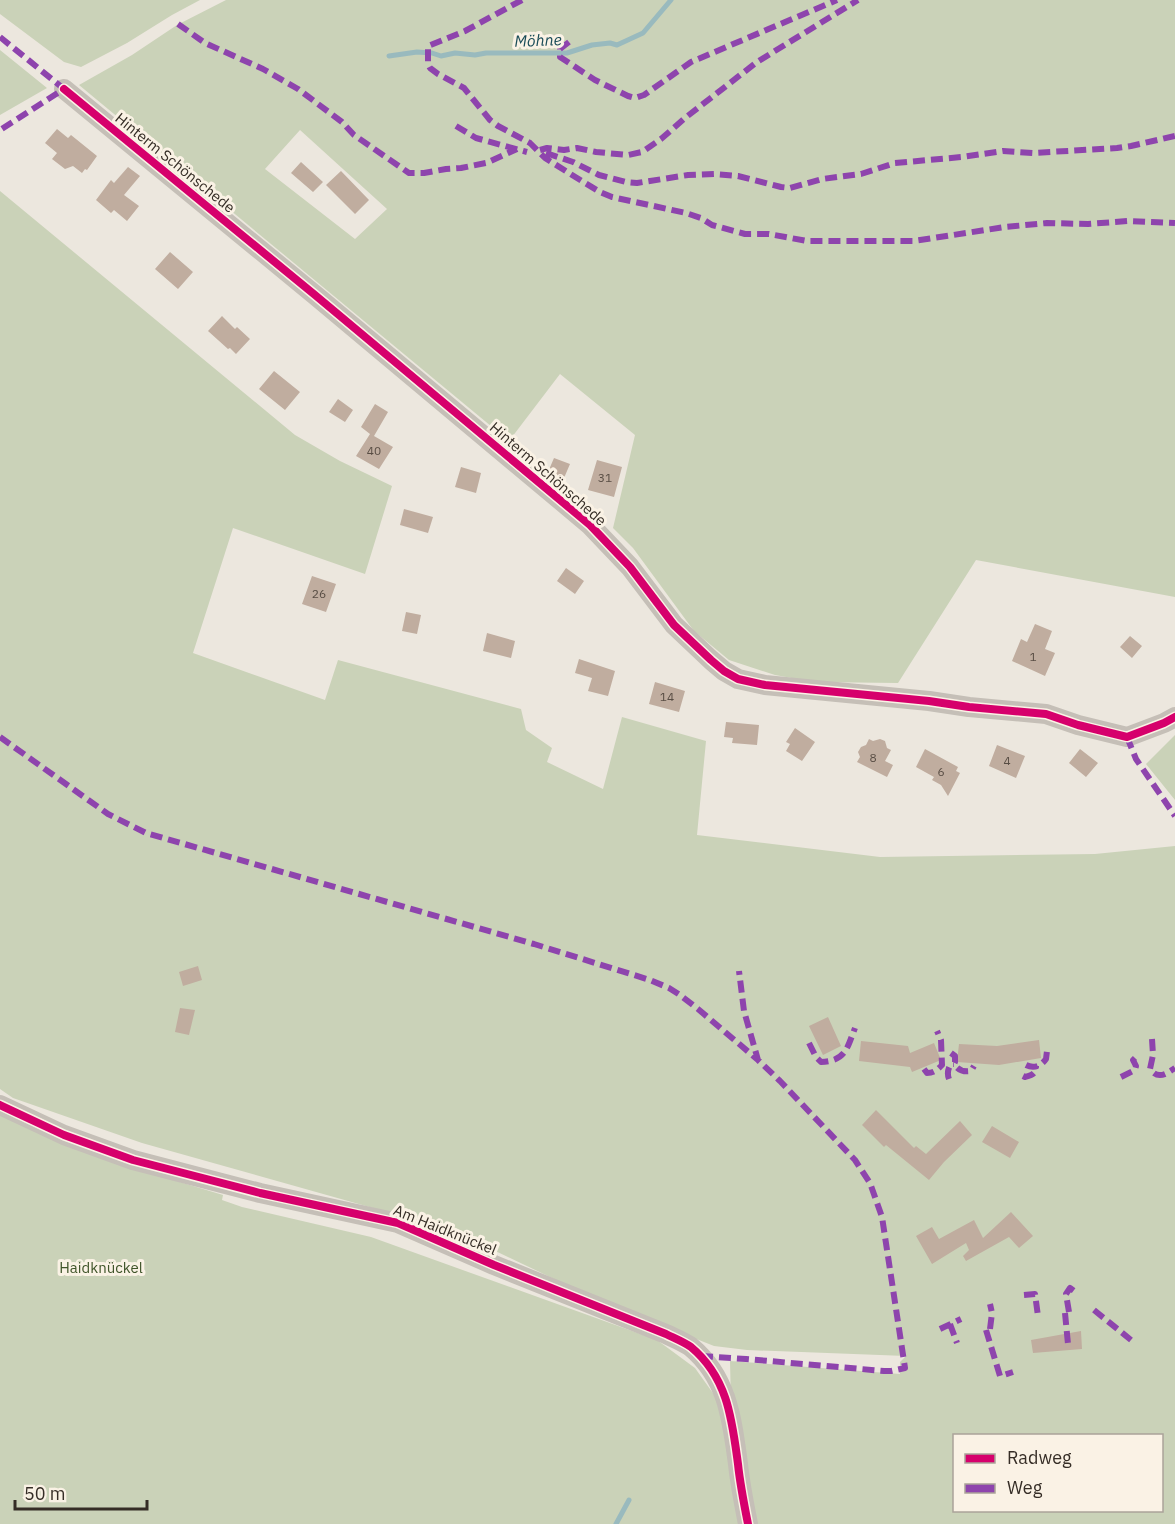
<svg xmlns="http://www.w3.org/2000/svg" width="1175" height="1524" font-family="'IBM Plex Sans',sans-serif">
  <style>
    .green { fill: #cad2b8; fill-rule: evenodd }
    .lines { fill: none; stroke-linecap: round; stroke-linejoin: round }
    .stream { stroke: #99babe; stroke-width: 5 }
    .building { fill: #c0ad9f }
    .street { stroke: #c5bfb7; stroke-width: 20 }
    .quiet { stroke: #8e44ad; stroke-width: 6; stroke-dasharray: 12 6; stroke-linecap: butt }
    .cycleway-casing { stroke: #faf2e5; stroke-width: 11 }
    .cycleway { stroke: #d6006c; stroke-width: 8 }
    .labels { text-anchor: middle; stroke-width: 6; stroke-linejoin: round; paint-order: stroke }
    .number-label { font-size: 12px; fill: #584d44 }
    .street-label { font-size: 15px; fill: #352d26; stroke: #faf2e5 }
    .park-label { font-size: 15px; fill: #3f5429; stroke: #faf2e5 }
    .water-label { font-size: 16px; font-style: italic; fill: #1a4c58; stroke: #faf2e5 }
  </style>
  <rect width="100%" height="100%" fill="#ece7de"/>
  <path class="green" d="M0 0H200L172 15 127 43 81 67 64 62 0 14Z
    M226 0H1175V597L976 560 898 683 814 682 775 675 729 660 694 631 633 548 613 528 635 435 560 374 509 441 79 85 132 55 177 25ZM300 130 387 209 355 239 265 169Z
    M0 50 47 88 0 115Z
    M0 191 295 435 340 461 392 486 365 574 233 528 193 653 325 700 338 660 521 709 526 730 552 748 547 762 603 789 622 717 706 741 697 835 880 857 1095 854 1175 846V1524H755L731 1404 730 1361 900 1374V1362L906 1356 747 1350 714 1346 596 1299 462 1235 412 1219 142 1143 13 1098 0 1089ZM954 1436H1162V1510H954Z
    M1175 735V800L1146 764Z
    M0 1111 160 1176 223 1195 222 1200 242 1207 371 1237 657 1340 695 1368 715 1396 726 1432 739 1524H0Z"/>
  <g class="lines">
    <path class="stream" d="M389 56 417 52 432 53 441 56 455 53 475 55 486 53H567L592 45 610 43 617 45 643 33 671 0
      M616 1524 629 1500"/>
  </g>
  <path class="building" d="M57 129 68 138 71 135 97 156 87 170 85 169 82 173 73 166 65 169 52 159 57 153 45 143Z
    M301 162 323 182 313 192 291 173Z
    M128 167 140 176 124 195 139 206 127 221 114 210 111 213 96 200 111 180 114 183Z
    M341 171 369 200 355 214 326 185Z
    M170 252 193 272 178 289 155 269Z
    M222 316 235 329 237 327 250 339 236 354 230 348 228 349 208 331Z
    M274 371 300 392 285 410 259 389Z
    M338 399 353 410 345 422 329 412Z
    M375 404 388 412 374 436 393 447 379 469 356 456 370 434 361 427Z
    M554 458 570 464 564 478 548 472Z
    M597 460 622 467 614 497 588 490Z
    M461 467 481 473 476 493 455 487Z
    M404 509 433 517 428 533 400 525Z
    M566 568 584 581 575 594 557 581Z
    M312 576 336 584 326 612 302 604Z
    M406 612 421 615 417 634 402 631Z
    M1035 624 1052 631 1045 649 1055 653 1045 676 1012 661 1021 639 1027 642Z
    M487 633 515 641 511 658 483 651Z
    M1130 636 1142 646 1132 658 1120 647Z
    M579 659 615 671 608 696 588 691 592 678 575 673Z
    M655 682 685 691 679 712 649 704Z
    M726 722 759 725 757 745 732 743 733 738 724 737Z
    M795 728 815 742 802 761 786 751 790 744 786 742Z
    M869 739 873 741 880 739 885 741 887 748 891 750 885 761 893 765 887 777 857 762 860 757 858 752 861 747 866 745Z
    M997 745 1025 756 1016 778 989 766Z
    M925 749 958 767 956 771 960 773 948 796 941 785 932 780 934 777 916 767Z
    M1080 749 1098 763 1086 777 1069 763Z
    M198 966 202 980 183 986 179 972Z
    M180 1008 195 1010 189 1035 175 1032Z
    M828 1017 841 1046 823 1055 809 1026Z
    M1039 1040 1041 1058 999 1065 957 1062 959 1044 997 1046Z
    M861 1041 908 1046 910 1053 934 1043 941 1060 912 1072 910 1067 859 1061Z
    M876 1110 914 1148 916 1146 926 1154 960 1121 972 1135 944 1162 929 1180 886 1145 884 1147 862 1125Z
    M992 1126 1019 1142 1010 1158 982 1142Z
    M1011 1212 1033 1236 1019 1248 1009 1237 966 1261 963 1256 969 1250 966 1243 932 1264 916 1236 932 1227 939 1239 974 1220 983 1238Z
    M1081 1331 1082 1349 1033 1353 1031 1340Z"/>
  <g class="lines">
    <path class="street" d="M64 89 315 295 590 525 630 567 674 625 711 660 724 671 738 679 765 685 929 701 969 707 1046 714 1078 725 1127 737 1164 723 1175 717
      M0 1105 64 1135 133 1160 260 1193 398 1223 494 1265 666 1334C674 1338 684 1342 691 1347 728 1378 732 1420 738 1464 740 1484 744 1504 748 1524"/>
    <path class="quiet" d="M522 0 465 31 428 46V64L430 68 438 74 464 88 490 120 498 126 530 143 545 158 585 183 600 192 612 197 686 213 701 218 712 225 745 234H769L807 241H914L1005 227 1047 223 1088 224 1128 221 1175 223
      M178 24 205 43 263 69 298 89 342 122 354 135 409 173H424L446 169 461 168 486 163 517 149
      M0 37 64 89 0 130
      M569 42 560 49V57L595 80 628 96 635 98 644 95 691 62 837 0
      M456 126 476 138 527 152
      M540 150 547 148 564 150 577 148 596 152 628 155 642 152 661 139 685 118 757 62 858 0
      M546 153 573 162 599 175 626 182 637 183 688 175 714 174 738 176 781 187 790 188 822 179 861 174 895 163 962 157 1003 151 1033 153 1117 148 1131 146 1175 136
      M0 737 108 814 146 833 534 944 650 980 669 988 680 995 698 1009 758 1060
      M1127 737 1136 759 1175 816
      M1152 1039 1153 1055 1150 1069C1158 1080 1166 1074 1175 1068
      M809 1043 816 1057 821 1062C846 1061 847 1048 855 1028
      M951 1053 955 1056V1062L954 1064C959 1071 964 1072 971 1071L974 1066
      M1026 1065C1034 1069 1041 1066 1046 1059L1047 1051
      M924 1069 927 1073C934 1073 937 1070 942 1065L941 1040 937 1031
      M1023 1076 1025 1077C1032 1075 1036 1074 1036 1066
      M1121 1077 1135 1070 1136 1066 1133 1060 1135 1058
      M949 1079C947 1074 948 1068 951 1064H954
      M1024 1295 1035 1294 1038 1316
      M1094 1310 1131 1340
      M1069 1312 1066 1294 1070 1288 1078 1294
      M1065 1313 1068 1344
      M950 1324 957 1343
      M940 1329 961 1319
      M990 1329 992 1313 990 1304
      M986 1330 1000 1376 1013 1372
      M701 1356 746 1359 884 1371H891L905 1368 882 1217 870 1183 855 1160 780 1081 758 1060 744 1011 739 971"/>
    <g class="cycleway-casing">
      <path id="cycleway" d="M64 89 315 295 590 525 630 567 674 625 711 660 724 671 738 679 765 685 929 701 969 707 1046 714 1078 725 1127 737 1164 723 1175 717
        M0 1105 64 1135 133 1160 260 1193 398 1223 494 1265 666 1334C674 1338 684 1342 691 1347 728 1378 732 1420 738 1464 740 1484 744 1504 748 1524"/>
    </g>
    <use href="#cycleway" class="cycleway"/>
  </g>
  <g class="labels">
    <g class="number-label">
      <text x="374" y="455">40</text>
      <text x="605" y="482">31</text>
      <text x="319" y="598">26</text>
      <text x="1033" y="661">1</text>
      <text x="667" y="701">14</text>
      <text x="873" y="762">8</text>
      <text x="1007" y="765">4</text>
      <text x="941" y="776">6</text>
    </g>
    <g class="street-label">
      <text transform="translate(175 163) rotate(39)" y="5">Hinterm Schönschede</text>
      <text transform="translate(548 474) rotate(41)" y="5">Hinterm Schönschede</text>
      <text transform="translate(445 1230) rotate(22)" y="5">Am Haidknückel</text>
    </g>
    <g class="park-label">
      <text x="101" y="1273">Haidknückel</text>
    </g>
    <g class="water-label">
      <text transform="translate(538 40) rotate(-2)" y="6">Möhne</text>
    </g>
  </g>
  <rect x="953" y="1434" width="210" height="78" fill="#faf2e5" stroke="#aba399" stroke-width="1.5"/>
  <rect x="965" y="1454" width="30" height="9" fill="#d6006c" stroke="#aba399" stroke-width="1.5"/>
  <text x="1007" y="1464" font-size="18" fill="#352d26">Radweg</text>
  <rect x="965" y="1484" width="30" height="9" fill="#8e44ad" stroke="#aba399" stroke-width="1.5"/>
  <text x="1007" y="1494" font-size="18" fill="#352d26">Weg</text>
  <path d="M15 1500v9h132v-9" fill="none" stroke="#352d26" stroke-width="3"/>
  <text x="24" y="1500" font-size="18" fill="#352d26" stroke="#faf2e5" stroke-width="4.5" paint-order="stroke">50 m</text>
</svg>
